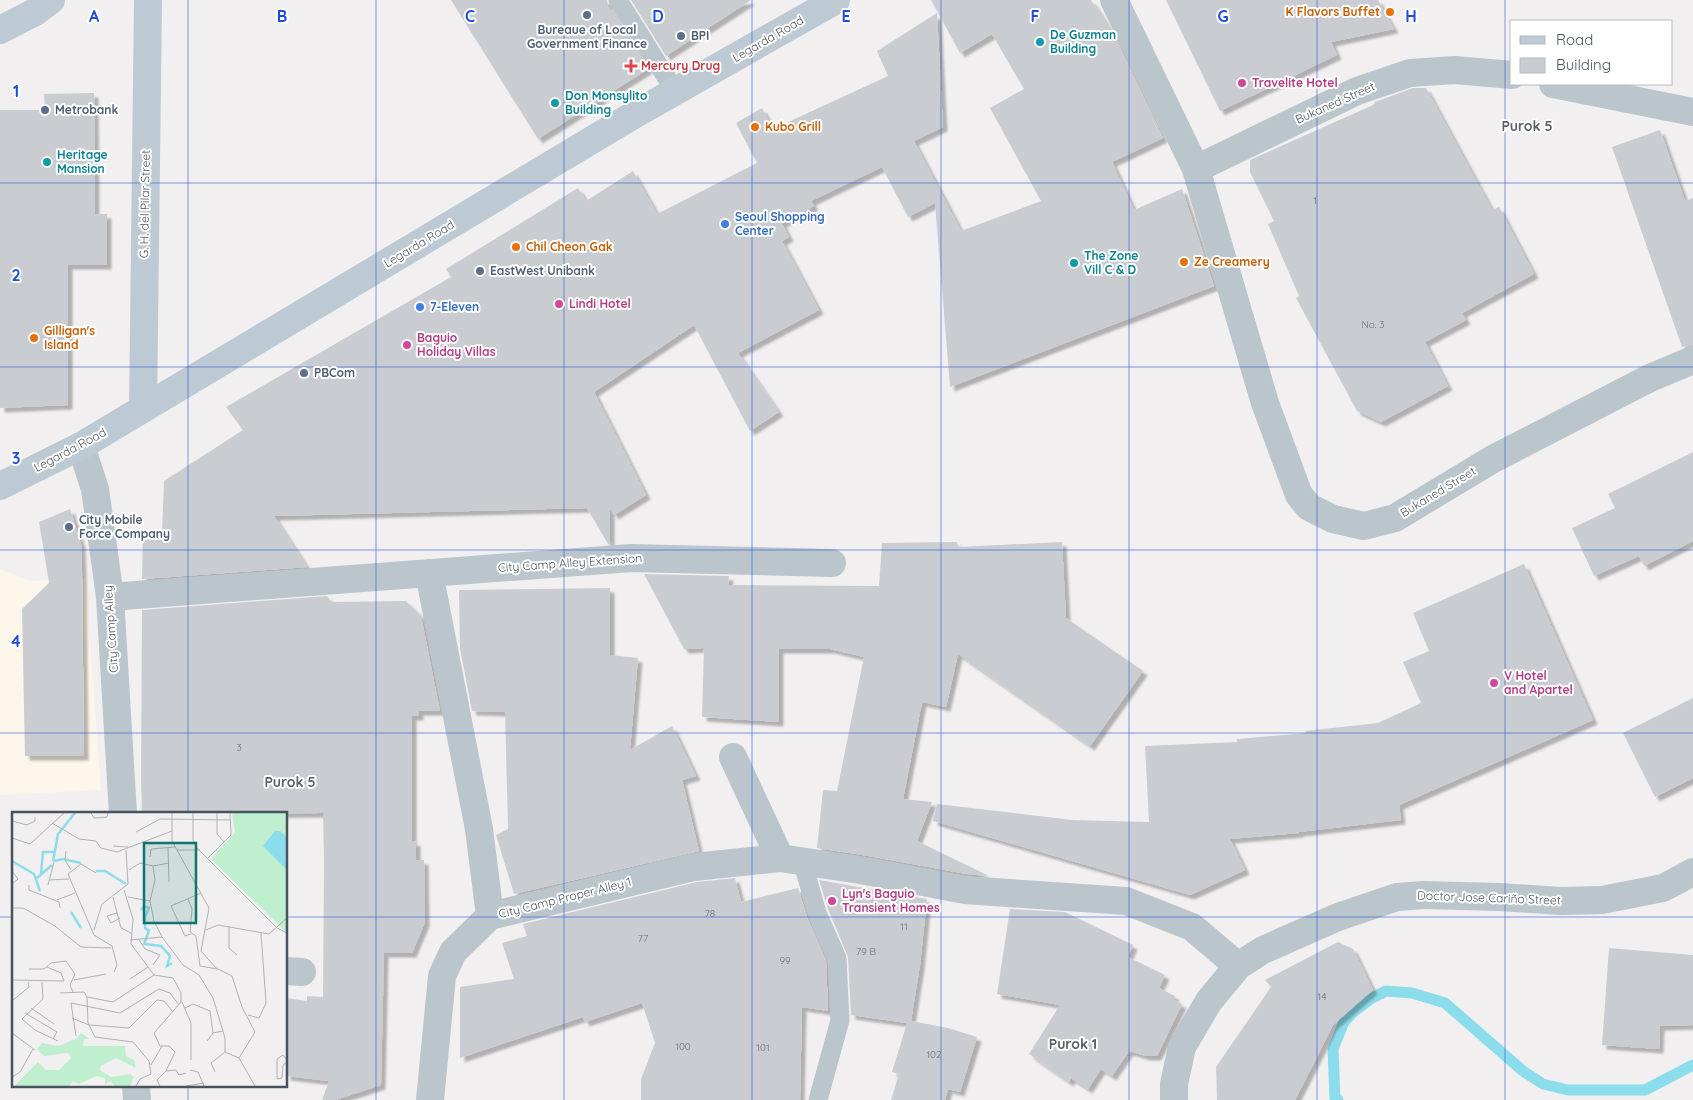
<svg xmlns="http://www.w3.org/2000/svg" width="1693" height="1100" font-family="Quicksand,sans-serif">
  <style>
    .commercial { fill: #fcf5e9 }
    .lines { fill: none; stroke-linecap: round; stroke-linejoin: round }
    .stream { stroke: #8cddeb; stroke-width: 11 }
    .building { fill: #c9cdd2; filter: url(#shadow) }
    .lane { stroke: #bbc5cc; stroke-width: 19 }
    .street { stroke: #bbc5cc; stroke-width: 28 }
    .secondary { stroke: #bdc9d3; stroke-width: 28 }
    .grid { fill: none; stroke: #1d4ed8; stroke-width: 1; stroke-opacity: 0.55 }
    .food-dot { fill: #e8710a; stroke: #fff; stroke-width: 2 }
    .service-dot { fill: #5c6f8a; stroke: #fff; stroke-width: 2 }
    .culture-dot { fill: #0f9aa8; stroke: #fff; stroke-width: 2 }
    .health-dot { fill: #e0444e; stroke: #fff; stroke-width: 2 }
    .hotel-dot { fill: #d1479c; stroke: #fff; stroke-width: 2 }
    .shop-dot { fill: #3f7fe0; stroke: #fff; stroke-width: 2 }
    .labels { text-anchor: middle; stroke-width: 4; stroke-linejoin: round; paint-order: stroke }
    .number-label { font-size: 10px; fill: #68727a }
    .food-label { font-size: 12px; font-weight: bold; fill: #c56008; stroke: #fff; text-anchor: start }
    .service-label { font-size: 12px; font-weight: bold; fill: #4e5e75; stroke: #fff; text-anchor: start }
    .culture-label { font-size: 12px; font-weight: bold; fill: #0d838f; stroke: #fff; text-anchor: start }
    .street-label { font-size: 12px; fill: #48545d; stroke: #fff }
    .health-label { font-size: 12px; font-weight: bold; fill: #be3a42; stroke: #fff; text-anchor: start }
    .hotel-label { font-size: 12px; font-weight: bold; fill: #b23c85; stroke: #fff; text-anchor: start }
    .shop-label { font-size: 12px; font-weight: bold; fill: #366cbe; stroke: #fff; text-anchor: start }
    .neighbourhood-label { font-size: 14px; font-weight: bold; fill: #5c6064; stroke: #fff }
    .inset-river { fill: none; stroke: #8cddeb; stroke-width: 2.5 }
    .inset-road { fill: none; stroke: #aeb1b5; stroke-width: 1 }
    .view { fill: #0f766e; fill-opacity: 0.15; stroke: #0f766e; stroke-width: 2.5 }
    .inset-edge { fill: none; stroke: #48545d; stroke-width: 2.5 }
    .grid-label { font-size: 16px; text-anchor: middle; font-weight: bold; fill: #1d4ed8; stroke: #fff; stroke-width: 4; stroke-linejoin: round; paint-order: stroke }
  </style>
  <defs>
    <filter id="shadow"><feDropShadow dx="4.5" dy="4.5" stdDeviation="1" flood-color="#0004"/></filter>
  </defs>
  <rect width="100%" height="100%" fill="#f2eff0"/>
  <path class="commercial" d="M0 569 29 581 85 578 101 790 0 795Z"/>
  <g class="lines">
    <path class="stream" d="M1338 1100 1335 1099 1333 1049 1344 1022 1353 1012 1372 998 1386 991 1412 993 1445 1003 1523 1071 1543 1084 1568 1090H1645L1693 1065"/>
  </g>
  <path class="building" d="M451 0H607L608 6 648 69 538 139Z
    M631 0H751L666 56Z
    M931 0H1091L1115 37 1163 138 1112 162 1134 210 1182 189 1214 286 950 387 935 203 908 217 882 167 811 201 814 206 782 223 789 237 782 241 819 310 738 353 779 412 750 431 694 325 594 392 646 495 614 515 610 509V544H608L587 508 274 516 307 567 142 579 143 534H162L164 481 243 430 226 407 451 277 446 269 578 188 586 201 633 171 657 214 757 163 736 123 762 108 773 129 888 76 877 51 937 13 943 127 914 141 961 231 1041 201 990 108 1024 89 992 34 960 53Z
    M1166 0H1378L1394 29 1331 42 1337 55 1220 111Z
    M1413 88H1426L1492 210 1499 207 1534 274 1462 313 1466 320 1425 342 1448 386 1381 422 1357 411 1296 298 1299 296 1268 224 1274 221 1250 172V160L1373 105 1375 102Z
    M94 93 95 214H107V265H68V405L0 408V110H45L44 94Z
    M1660 130 1685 201 1693 198V345L1682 347 1612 147Z
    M1693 452V541L1644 566 1639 556 1594 576 1572 528 1615 508 1608 494Z
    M70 509 81 544 82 572 84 756H25L22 609 49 583 39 522Z
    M957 542 958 547 1062 542 1066 618 1143 671 1090 746 958 654 946 707 922 702 903 799 932 802 917 841 989 876 967 874 863 855 817 848 823 790 837 791 864 657 830 649H779V722L702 717 704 648 684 649 644 574 729 576 728 585 879 586 882 543Z
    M1524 564 1593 720 1399 805 1401 820 1299 832V833L1230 839 1245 870 1190 895 933 821 937 804 1072 820 1149 822 1145 746 1237 742V739L1306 733 1305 731 1378 723 1421 703 1403 662 1429 651 1413 613Z
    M610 588V655L638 658 630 750 672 726 696 776 682 780 699 851 514 894 496 835 508 829 505 712 472 711 460 649 459 590Z
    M327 596 331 602 406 601 421 616 440 711H419V716H412V841L416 842V860H424L425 922 412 953H384L381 1085 335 1100H322L329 1081 286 1076V998L307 1001V996L323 997 324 862 323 813 142 814 141 779 142 610Z
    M1693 698V778L1655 797 1623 733Z
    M735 878 741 902 798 888 807 917 826 961 828 1011 802 1007 800 1100H641V1079L655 1043 642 1003 585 1022 583 1017 460 1058V987L514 979 502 943 527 936 523 924 697 882Z
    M819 880 927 899 920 965 911 1021 948 1028 977 1037 960 1092 948 1089 945 1100H891L899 1074 892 1072 907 1023 851 1015 848 957 828 909Z
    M1010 909 1065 912 1133 945 1128 957 1165 975 1159 988 1175 996 1173 1000 1182 1004 1157 1056H1146L1129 1051 1112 1076 1101 1069 1088 1089 1071 1078 1069 1082 1029 1054 1060 1005 997 994Z
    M1338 942 1353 949 1373 990 1333 1025 1295 1100H1217L1216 1067 1271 987 1265 980Z
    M1609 948 1693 955V1025L1660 1026 1659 1049 1602 1045Z"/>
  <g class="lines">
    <path class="lane" d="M618 0 676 93
      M802 860 817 913 837 958 840 1020 818 1100"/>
    <path class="street" d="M1114 0 1196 169 1265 403 1299 495 1309 507 1333 519 1364 526 1395 518 1493 459 1650 378 1693 360
      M1553 84 1693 112
      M1196 169 1357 91 1410 73 1455 70 1512 75
      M81 446 95 489 110 597 123 814
      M429 573 479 829 490 916
      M110 597 631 558 832 563
      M733 757 780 858
      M286 971 302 972
      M136 1086 137 1100
      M430 1100 442 976 453 952 490 916 694 867 780 858 860 870 965 890 1126 901 1192 927 1238 966
      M1174 1100V1084L1182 1047 1209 1001 1238 966 1263 950 1338 917 1397 897 1423 895 1500 897 1561 901 1602 900 1663 888 1693 872"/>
    <path class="secondary" d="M0 30 35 12 51 0
      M143 409 148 0
      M0 486 81 446 637 113 836 0"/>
  </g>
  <path class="grid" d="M188 0V814M376 0V1100M564 0V1100M752 0V1100M941 0V1100M1129 0V1100M1317 0V1100M1505 0V1100M0 183H1693M0 367H1693M0 550H1693M0 733H1693M0 917H14M286 917H1693M188 1086V1100"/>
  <g class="food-dot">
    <circle cx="1390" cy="12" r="5"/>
    <circle cx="755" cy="127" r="5"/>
    <circle cx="516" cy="247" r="5"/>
    <circle cx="1184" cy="262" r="5"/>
    <circle cx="34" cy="338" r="5"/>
  </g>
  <g class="service-dot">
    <circle cx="587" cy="15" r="5"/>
    <circle cx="681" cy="36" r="5"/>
    <circle cx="45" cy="110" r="5"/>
    <circle cx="480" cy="271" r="5"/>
    <circle cx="304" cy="373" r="5"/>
    <circle cx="69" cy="527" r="5"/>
  </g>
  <g class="culture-dot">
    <circle cx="1040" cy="42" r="5"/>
    <circle cx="555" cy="103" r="5"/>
    <circle cx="47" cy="162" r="5"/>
    <circle cx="1074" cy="263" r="5"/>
  </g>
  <path class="health-dot" d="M628.5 58.5h5v5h5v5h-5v5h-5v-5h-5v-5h5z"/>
  <g class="hotel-dot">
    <circle cx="1242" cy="83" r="5"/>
    <circle cx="559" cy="304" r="5"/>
    <circle cx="407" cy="345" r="5"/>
    <circle cx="1494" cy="683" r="5"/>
    <circle cx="832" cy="901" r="5"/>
  </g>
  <g class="shop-dot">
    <circle cx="725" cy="224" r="5"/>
    <circle cx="420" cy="307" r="5"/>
  </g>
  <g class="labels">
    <g class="number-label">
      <text x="1315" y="204">1</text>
      <text x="1373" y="328">No. 3</text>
      <text x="239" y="751">3</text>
      <text x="710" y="917">78</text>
      <text x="904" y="930">11</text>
      <text x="643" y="942">77</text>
      <text x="866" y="955">79 B</text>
      <text x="785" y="964">99</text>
      <text x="1322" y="1000">14</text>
      <text x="683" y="1050">100</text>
      <text x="763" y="1051">101</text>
      <text x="934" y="1058">102</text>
    </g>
    <g class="food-label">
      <text x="1380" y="16" text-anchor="end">K Flavors Buffet</text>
      <text x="765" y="131">Kubo Grill</text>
      <text x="526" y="251">Chil Cheon Gak</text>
      <text x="1194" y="266">Ze Creamery</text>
      <text x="44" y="335">Gilligan's<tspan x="44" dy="14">Island</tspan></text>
    </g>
    <g class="service-label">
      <text x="587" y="34" text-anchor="middle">Bureaue of Local<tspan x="587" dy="14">Government Finance</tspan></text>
      <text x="691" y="40">BPI</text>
      <text x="55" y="114">Metrobank</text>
      <text x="490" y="275">EastWest Unibank</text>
      <text x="314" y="377">PBCom</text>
      <text x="79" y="524">City Mobile<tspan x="79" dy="14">Force Company</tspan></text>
    </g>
    <g class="culture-label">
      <text x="1050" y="39">De Guzman<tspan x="1050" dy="14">Building</tspan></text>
      <text x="565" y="100">Don Monsylito<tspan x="565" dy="14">Building</tspan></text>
      <text x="57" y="159">Heritage<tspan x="57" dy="14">Mansion</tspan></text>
      <text x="1084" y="260">The Zone<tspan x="1084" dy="14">Vill C &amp; D</tspan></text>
    </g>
    <g class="street-label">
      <text transform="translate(768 39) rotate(-30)" y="4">Legarda Road</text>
      <text transform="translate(1335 103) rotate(-24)" y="4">Bukaned Street</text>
      <text transform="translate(145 204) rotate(-89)" y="4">G. H. del Pilar Street</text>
      <text transform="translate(419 244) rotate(-31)" y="4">Legarda Road</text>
      <text transform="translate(70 450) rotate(-28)" y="4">Legarda Road</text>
      <text transform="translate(1438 492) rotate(-31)" y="4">Bukaned Street</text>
      <text transform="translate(570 563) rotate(-4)" y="4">City Camp Alley Extension</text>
      <text transform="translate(111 629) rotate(-94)" y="4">City Camp Alley</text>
      <text transform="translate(565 898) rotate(-14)" y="4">City Camp Proper Alley 1</text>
      <text transform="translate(1489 898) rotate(2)" y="4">Doctor Jose Cariño Street</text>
    </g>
    <g class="health-label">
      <text x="641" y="70">Mercury Drug</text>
    </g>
    <g class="hotel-label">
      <text x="1252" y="87">Travelite Hotel</text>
      <text x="569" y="308">Lindi Hotel</text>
      <text x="417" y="342">Baguio<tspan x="417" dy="14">Holiday Villas</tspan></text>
      <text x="1504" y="680">V Hotel<tspan x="1504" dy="14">and Apartel</tspan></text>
      <text x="842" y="898">Lyn's Baguio<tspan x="842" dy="14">Transient Homes</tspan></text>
    </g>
    <g class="shop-label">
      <text x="735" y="221">Seoul Shopping<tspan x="735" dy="14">Center</tspan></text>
      <text x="430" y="311">7-Eleven</text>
    </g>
    <g class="neighbourhood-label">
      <text x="1527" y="131">Purok 5</text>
      <text x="290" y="787">Purok 5</text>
      <text x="1073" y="1049">Purok 1</text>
    </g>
  </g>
  <g transform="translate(12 812)">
    <rect width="275" height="275" fill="#f2eff0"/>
    <path d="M220 1H275V121L199 47 209 35 212 37 210 34 223 21ZM69 221 78 227H72L71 234H113L114 244 122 248 124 256 104 246 89 254 88 258 99 265 118 262 122 265 118 274H103L98 269 93 272V266L84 264 67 272 61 269 57 274H2L26 250 34 258H47L59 246 56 241 32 244 25 237 30 231 46 234 64 227Z" fill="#bfefce"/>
    <path d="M263 19H268L275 25V58L251 34Z" fill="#8cddeb"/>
    <path class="inset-river" d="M0 49 22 62 28 79M41 49 46 22 63 1M42 49 51 47 69 51M84 59H93L114 72M29 62 31 40H43M25 66 40 53M129 98 132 94 137 96 133 105V116L137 119 132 132 149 134 158 144 155 154 160 151M59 100 69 116"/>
    <path class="inset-road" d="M79 1 82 6 95 5 96 1M160 1V29L197 96 189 139 204 156 220 164 230 195 243 220 227 246 243 274M181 1V28L185 36 265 116 275 121M205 1V22L212 30M0 9 15 13 23 9V5M40 11 67 27 84 29 89 36 105 40 160 19M124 20 148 7 218 8M0 26 18 32 52 1M101 34 116 35M156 36 157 70M165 38H188M54 39 53 48 59 58M138 45 139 37 163 35M196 46 219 23 218 1M141 54 157 51M117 58 128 51 141 54 143 68 138 89M0 59 6 67 0 72M84 61 69 52 56 62 82 123 100 134 105 153 102 160M37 68 57 67M17 73V78L47 90 48 96M36 73 42 50M112 78 121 107 119 132 142 163M101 85 109 116 119 121M116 85 138 89 142 109 150 125 171 153 187 163 201 186 213 226V240L227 246M176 87 180 97 178 120 184 124 188 154 205 157M45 88 63 81M0 96H11L43 114 69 135 99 136M105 101 95 104 99 111 108 106M217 115V136L225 143M82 118 90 92 116 72 114 38M194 118 206 113 257 122 275 106M179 122 173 124 159 94 189 81M118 128 150 125M127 128 133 137 148 143 141 153M17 157H32L39 151 54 149 63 162 58 173 61 180M118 167 136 155M0 168 52 169 49 161 35 155M62 168 94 162M30 170 31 187 10 207 23 218 46 229M48 181 72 180 75 185M75 185 101 190 142 163 161 166 169 181V190L142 221 148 234H157L163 240 154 259 145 268 148 274M75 185 76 211 83 225 121 230 137 249 139 262 128 267 124 274M0 189 17 175 16 170M170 190 179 211V248M19 196 42 212M173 196 181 192 198 199 201 221M13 201 45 220 41 227M236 203 247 206 254 191 249 121M60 206 77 213 117 216 145 188 152 189 161 200M0 221 23 238M64 224 59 191 108 201 147 177 158 181 167 193M195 229 201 221 211 219M275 248 271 243 265 247V267L270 266 271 253 275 250M139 253 150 234M178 258 186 260 192 274M154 259 164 258 167 263 174 261M203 260 199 251 213 240M0 265 8 260 21 237M174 274 192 271"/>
    <path class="view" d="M132 31H184V111H132Z"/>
    <rect width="275" height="275" class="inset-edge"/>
  </g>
  <g class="grid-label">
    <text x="94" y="22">A</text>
    <text x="282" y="22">B</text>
    <text x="470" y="22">C</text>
    <text x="658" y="22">D</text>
    <text x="846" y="22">E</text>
    <text x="1035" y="22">F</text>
    <text x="1223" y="22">G</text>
    <text x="1411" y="22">H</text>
    <text x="16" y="97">1</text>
    <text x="16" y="281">2</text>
    <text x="16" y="464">3</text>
    <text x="16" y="647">4</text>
  </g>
  <rect x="1510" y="20" width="162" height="65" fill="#ffffff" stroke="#b6bbbe"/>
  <rect x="1520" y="36" width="25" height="8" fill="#bdc9d3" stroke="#b6bbbe"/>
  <text x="1556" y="45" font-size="15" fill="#48545d">Road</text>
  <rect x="1520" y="58" width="25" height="15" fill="#c9cdd2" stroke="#b6bbbe"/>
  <text x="1556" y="70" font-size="15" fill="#48545d">Building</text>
</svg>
